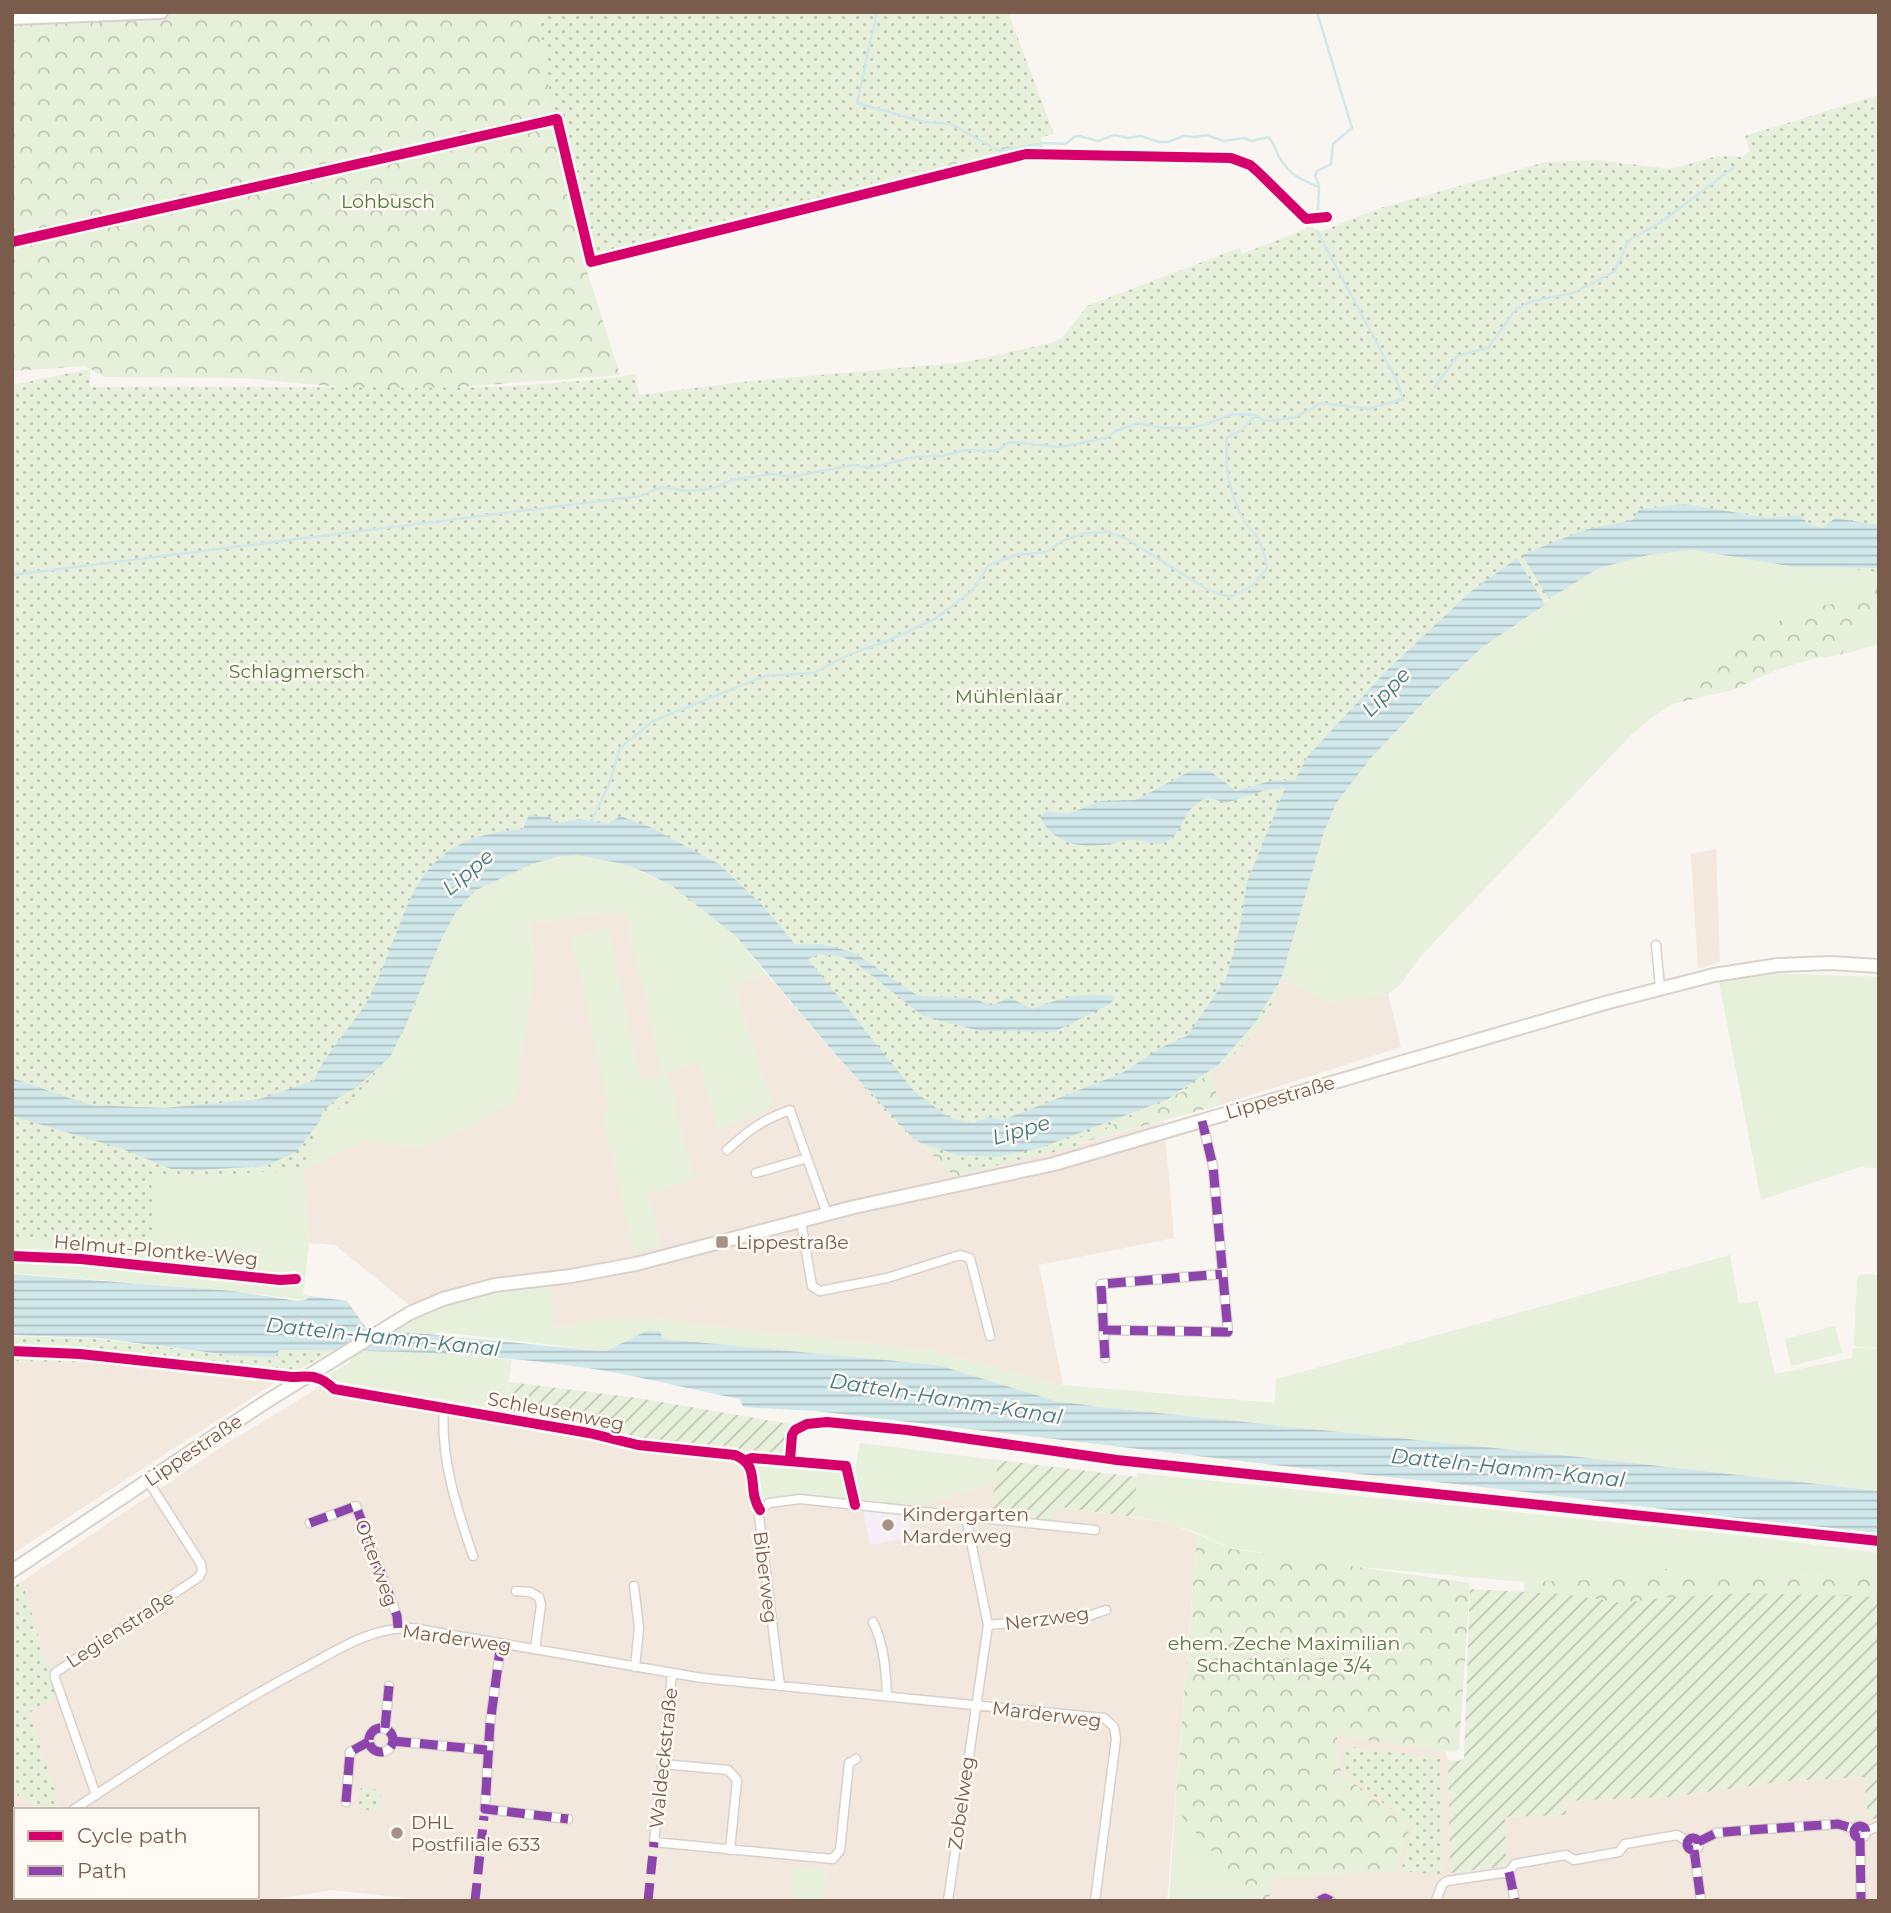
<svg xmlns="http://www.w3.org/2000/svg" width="1891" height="1913" font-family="Montserrat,sans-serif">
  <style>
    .residential { fill: #f2e8de; fill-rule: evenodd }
    .education { fill: #f6eef6 }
    .grass { fill: #e7f0db }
    .forest { fill: url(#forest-crowns) }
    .park { fill: url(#park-dots) }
    .garden { fill: url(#garden-furrows) }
    .water { fill: url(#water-rules) }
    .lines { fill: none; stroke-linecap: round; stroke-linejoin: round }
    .stream { stroke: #d0e8ea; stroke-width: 2.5 }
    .street-casing { stroke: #d7d1cb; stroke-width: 11 }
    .secondary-casing { stroke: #d9d2cb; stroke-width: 16 }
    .street { stroke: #fefefd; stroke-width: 8 }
    .secondary { stroke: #fefefd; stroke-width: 12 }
    .quiet { stroke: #8e44ad; stroke-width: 9; stroke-dasharray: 18 9; stroke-linecap: butt }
    .cycleway-casing { stroke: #fffaf3; stroke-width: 15 }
    .cycleway { stroke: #d6006c; stroke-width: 10 }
    .poi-dot { fill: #a69286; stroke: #fffaf3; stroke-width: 2.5 }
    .labels { text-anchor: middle; stroke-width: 5; stroke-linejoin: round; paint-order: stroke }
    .park-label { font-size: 19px; fill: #537a41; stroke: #fffaf3 }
    .street-label { font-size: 19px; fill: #7a5c4d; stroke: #fffaf3 }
    .poi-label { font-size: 19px; fill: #7a5c4d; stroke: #fffaf3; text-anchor: start }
    .water-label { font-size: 21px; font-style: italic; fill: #437c86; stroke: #fffaf3 }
  </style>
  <defs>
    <pattern id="forest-crowns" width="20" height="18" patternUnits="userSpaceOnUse" patternTransform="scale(1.75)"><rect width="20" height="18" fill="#e7f0db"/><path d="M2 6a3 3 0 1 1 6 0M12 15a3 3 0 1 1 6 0" fill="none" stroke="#c0c6b4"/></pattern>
    <pattern id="park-dots" width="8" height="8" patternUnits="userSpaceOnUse" patternTransform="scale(1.75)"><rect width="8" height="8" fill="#e7f0db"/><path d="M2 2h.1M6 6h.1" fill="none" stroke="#c0c6b4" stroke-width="1.8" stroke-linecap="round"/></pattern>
    <pattern id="garden-furrows" width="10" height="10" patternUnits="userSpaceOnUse" patternTransform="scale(1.75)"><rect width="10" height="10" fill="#e7f0db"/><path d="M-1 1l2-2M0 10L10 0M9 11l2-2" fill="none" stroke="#c0c6b4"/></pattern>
    <pattern id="water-rules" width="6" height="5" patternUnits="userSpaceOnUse" patternTransform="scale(1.75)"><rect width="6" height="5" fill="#d0e8ea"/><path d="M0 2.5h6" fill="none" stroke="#aebfc0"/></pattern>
  </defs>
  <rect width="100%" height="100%" fill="#f9f5f0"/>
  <path class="residential" d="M1716 849 1720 962 1698 969 1691 854Z
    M596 914H625L663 1073 699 1062 773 1108 733 984 767 975 837 1057 910 1135 942 1163 955 1177 1164 1121 1174 1238 1039 1265 1063 1385 933 1351 654 1319H609L554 1328 550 1280 410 1317 408 1304 335 1245 309 1243 303 1170 366 1140 421 1148 535 961 529 923Z
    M1281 979 1329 1002 1388 994 1401 1047 1220 1105 1210 1070 1254 1024Z
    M12 1361 97 1363 279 1380 12 1554Z
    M329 1374 332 1380 340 1382 589 1425 645 1438 753 1452 760 1499 850 1504 861 1501 915 1507 995 1483 992 1515H1052L1058 1507 1165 1522 1197 1534 1167 1901H434L332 1890 263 1901H12V1588L229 1442 315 1390ZM16 1810H257V1897H16Z
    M1336 1735 1445 1751 1448 1760 1450 1873 1504 1817 1566 1815V1801L1670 1797 1788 1781 1865 1777 1868 1819H1879V1901H1269L1272 1879 1409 1827 1341 1773Z"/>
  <path class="education" d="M863 1509 907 1512 912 1537 870 1545Z"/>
  <path class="grass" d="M1693 550 1795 567 1879 568V586L1844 602 1801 609 1737 644 1673 704 1654 716 1631 735 1420 957 1400 985 1388 994 1329 1002 1281 979 1324 832 1337 802 1371 758 1427 700 1484 646 1549 599 1599 568 1648 555Z
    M1879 602V644L1841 655Z
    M577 855 624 864 671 885 736 936 767 975 733 984 773 1108 717 1130 699 1062 662 1073 625 914H596L529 923 535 961 517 1099 468 1128 421 1148 366 1140 304 1170 309 1243 303 1295 310 1296 306 1300 233 1291 12 1273V1116L441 940C450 923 459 904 474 891 500 871 545 858 577 855Z
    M608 927 641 1080 668 1074 694 1179 648 1194 662 1247 634 1253 602 1114 610 1112 571 937Z
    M1772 973 1879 977V1168L1860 1167 1761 1200 1719 982Z
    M1730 1255 1739 1304 1758 1301 1775 1374 1852 1358 1853 1348 1879 1349V1491L1580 1457 1101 1407 1056 1401 938 1365 664 1339 659 1331 648 1330 606 1351 441 1332 432 1334 387 1330 450 1299 550 1279 555 1328 609 1319H654L933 1351 1063 1385 1275 1403 1276 1379Z
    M1861 1274 1879 1275V1348L1856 1347 1854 1343 1857 1279Z
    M1835 1326 1842 1353 1791 1366 1785 1339Z
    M371 1349 430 1352 512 1360 504 1410 332 1380 329 1374 349 1363 354 1351Z
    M860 1443 998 1460 995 1483 915 1507 861 1501 855 1469Z
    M753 1452 838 1468C847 1473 850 1490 848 1500L799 1495 760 1499Z
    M1137 1473 1755 1537 1879 1553V1575L1723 1574 1654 1568 1623 1579 1524 1582 1339 1565 1231 1548 1195 1532 1165 1522 1134 1517Z
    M1175 1809 1256 1901H1169Z
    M794 1867 827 1871 824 1901H790Z"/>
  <path class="forest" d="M12 12H1007L1044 151H1028L602 251 593 245 580 249 620 375 391 392 243 378 105 377 85 366 12 371Z
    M1879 586V602L1841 655 1815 658 1779 669 1732 690 1673 704 1737 644 1801 609 1844 602Z
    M1210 1070 1220 1105 955 1177 919 1142Z
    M1197 1534 1232 1549 1470 1583 1459 1749 1455 1752 1445 1751 1337 1736 1341 1773 1410 1827 1397 1871 1273 1879 1269 1901H1256L1175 1809Z
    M1654 1568 1723 1574 1879 1575V1626L1524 1597V1582L1623 1579Z"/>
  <path class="park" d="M538 12H1008L1054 134 586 257 552 109Z
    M1879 95V572L1697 550H1662L1609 560 1562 587 1530 614 1508 624 1391 726 1324 816 1289 949C1289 962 1284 968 1281 980 1257 1068 1152 1110 1075 1140L1078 1146 1001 1165 966 1168 965 1161 953 1163 917 1141 899 1127 820 1037 748 950 713 917 646 870 628 865 620 866 603 858 580 855 561 856 489 882 469 896 461 906 444 933 413 1012 392 1054 353 1100 320 1121 303 1170 151 1178 156 1246 83 1239 45 1240 12 1237V385L90 369V387C223 385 356 389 489 387 533 386 577 381 621 377L635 374 639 395 751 381 967 362 1054 342 1063 337 1087 306 1239 248 1242 254 1306 229 1308 226 1322 231 1377 209 1546 162 1596 160 1671 169 1717 156 1742 157 1750 151 1745 136Z
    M12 1336 98 1339 229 1355 274 1358 280 1350H334L279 1380 97 1363 12 1361Z
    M22 1581 56 1697 29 1713 61 1807C42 1816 28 1803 12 1791V1588Z
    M1343 1746 1440 1758 1442 1875 1401 1871 1414 1828 1346 1773Z
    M361 1788 381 1790 379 1811 358 1809Z"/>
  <path class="garden" d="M509 1382 638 1398 790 1424 783 1456 645 1438 504 1410Z
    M998 1460 1137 1477 1134 1517 1059 1507 1051 1521 991 1515Z
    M1470 1589 1563 1594 1622 1603 1671 1597 1751 1593 1879 1597V1819H1868L1864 1777 1788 1781 1670 1797 1566 1801V1815L1505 1817 1506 1866 1450 1873 1448 1760 1458 1761 1464 1759Z"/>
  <path class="water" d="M1684 504 1769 518 1800 515 1808 524 1823 528 1835 518 1879 525V568L1795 567 1693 550 1648 555 1599 568 1549 599 1522 555 1584 530 1633 520 1639 509Z
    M1517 558 1545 605 1484 646 1427 699 1371 758 1337 802 1324 832 1281 979 1254 1024 1218 1065 1168 1099 1040 1148 996 1157 957 1155 919 1142 910 1135 837 1056 736 936 671 885 644 872 623 864 577 855 557 857 532 864 474 891 455 914 441 940 405 1027 390 1057 356 1088 338 1098 323 1111 320 1121 297 1151 266 1166 199 1170 171 1169 123 1149 12 1116V1078L90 1105 164 1108 260 1099 315 1080C318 1062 359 1018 370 996 413 911 405 838 523 829L529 815 549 817 557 823 580 819 608 824 620 816 650 827 719 864 764 907 795 944H822L855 953 918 996 972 998 991 1005 1010 998 1033 1009C1060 997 1087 991 1116 997L1110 1004 1054 1032 979 1031 923 1016 857 964 843 957 820 954 808 959 915 1092 947 1116 961 1121 973 1123 989 1117 1003 1120 1122 1073 1162 1047 1187 1036 1226 979 1239 932 1247 882 1285 788 1266 790 1226 803 1208 797C1180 810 1187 827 1169 840 1158 848 1144 839 1132 840 1125 840 1117 843 1110 844 1082 849 1053 844 1040 817L1046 811 1068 814 1101 801 1136 800 1192 770 1210 771 1236 791 1274 780H1295L1307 757 1387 670 1469 593Z
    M12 1274 233 1291 297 1301 306 1300 310 1296 347 1301 366 1328 590 1350 606 1351 648 1330 659 1331 664 1339 938 1365 1056 1401 1101 1407 1580 1457 1879 1491V1533L1728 1517 1474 1486 1292 1467 815 1411 743 1407 740 1399C689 1389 639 1376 588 1368 486 1353 383 1350 280 1350L274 1358 229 1355 98 1338 12 1335Z"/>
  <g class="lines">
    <path class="stream" d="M877 12 857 103 924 122 951 124 999 151 1043 143 1066 144 1074 137 1079 136 1098 141 1114 135 1128 138 1141 136 1159 142H1168L1183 136 1195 137 1207 135 1223 141 1244 138 1252 141 1268 137C1275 143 1275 149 1279 157 1291 176 1300 179 1319 187L1318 211
      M1317 12 1352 128 1333 144 1331 164 1317 171 1315 176 1319 185
      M1435 387 1457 356 1488 348 1516 309 1533 301 1573 293 1615 271 1628 241 1660 223 1733 168
      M12 575 640 496 662 487 687 491 701 490 715 488 731 480 773 474 791 477 853 465 870 468 914 457 942 456 966 450 990 451 998 450 1010 442 1060 447 1106 438 1116 431 1138 423 1162 428H1190L1204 425 1233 414 1256 415 1264 421 1278 420 1296 417 1321 403 1368 409 1403 399 1396 379 1317 231
      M590 823 609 785 620 748 653 721 765 676 813 673 848 655 887 641 935 619 973 590 988 566 1015 555 1046 552 1062 541 1085 533 1108 532 1127 539 1208 590 1230 597 1252 586 1267 568C1265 557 1263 547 1257 537 1253 530 1246 526 1243 519 1229 492 1225 469 1227 438L1243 429 1256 415"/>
    <g class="street-casing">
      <path id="street" d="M1656 945 1660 987
        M727 1150C749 1130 762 1120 790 1110L807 1158
        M756 1173 807 1158 827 1214
        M801 1221 812 1286 820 1291 887 1278 960 1255 970 1258 990 1336
        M1103 1330 1228 1332 1213 1166 1202 1121
        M1105 1358 1101 1284 1222 1274
        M310 1377 324 1380 334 1389 589 1433 638 1445 735 1455C762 1466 746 1489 760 1510
        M444 1408C440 1458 457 1509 473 1556
        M310 1523 356 1506 397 1616 398 1628
        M634 1586 639 1628 635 1667
        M516 1591 530 1592 539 1597 541 1605 535 1649
        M873 1622C884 1644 886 1672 887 1696
        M988 1625 1088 1616 1106 1610
        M501 1643 490 1724 485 1809 568 1819
        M672 1674 654 1842 833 1859 840 1850 849 1763 856 1759
        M780 1686 759 1516 760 1510 769 1503 800 1499 1095 1530
        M385 1728 389 1686
        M369 1740a12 12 0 1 1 24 0a12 12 0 1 1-24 0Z
        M393 1741 487 1750
        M663 1764 728 1770 737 1780 730 1850
        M96 1795 55 1678V1673L199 1577 202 1571 201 1564 148 1481
        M346 1802 350 1752 370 1741
        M73 1810C147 1761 221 1712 300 1670 336 1651 370 1627 412 1628L702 1678 1104 1718 1114 1727 1116 1739 1095 1901
        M1854 1832a6 6 0 1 1 12 0a6 6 0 1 1-12 0Z
        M1867 1831 1879 1826
        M1687 1844a6 6 0 1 1 12 0a6 6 0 1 1-12 0Z
        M1860 1838 1861 1901
        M1698 1842 1716 1833 1736 1831 1838 1824 1855 1829
        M1694 1850 1701 1901
        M1509 1872 1515 1901
        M52 1901V1897
        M948 1901 988 1625 966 1517
        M1319 1901 1325 1898 1331 1901
        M1436 1901 1442 1885 1447 1881 1509 1872 1515 1864 1566 1855 1574 1860 1619 1852 1625 1844 1677 1835 1687 1841"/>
    </g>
    <g class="secondary-casing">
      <path id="secondary" d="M12 18 161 12
        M12 1571 264 1403 410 1313 443 1299 495 1285 571 1276 636 1264 854 1207 1054 1164 1605 1003 1714 975 1778 965 1831 963 1879 966"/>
    </g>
    <use href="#street" class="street"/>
    <use href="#secondary" class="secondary"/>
    <path class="quiet" d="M1103 1330 1228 1332 1213 1166 1202 1121
      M1105 1358 1101 1284 1222 1274
      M310 1523 356 1506 397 1616 398 1628
      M501 1643 490 1724 485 1809 568 1819
      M385 1728 389 1686
      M369 1740a12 12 0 1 1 24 0a12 12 0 1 1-24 0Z
      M393 1741 487 1750
      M346 1802 350 1752 370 1741
      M1854 1832a6 6 0 1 1 12 0a6 6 0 1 1-12 0Z
      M1687 1844a6 6 0 1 1 12 0a6 6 0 1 1-12 0Z
      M1860 1838 1861 1901
      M1698 1842 1716 1833 1736 1831 1838 1824 1855 1829
      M1694 1850 1701 1901
      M1509 1872 1515 1901
      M475 1901 484 1816
      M648 1901 654 1842
      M1319 1901 1325 1898 1331 1901"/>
    <g class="cycleway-casing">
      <path id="cycleway" d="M12 242 557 119 591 262 1026 154 1231 158 1250 165 1257 171 1306 219 1327 217
        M12 1256 81 1259 280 1280 296 1279
        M12 1351 80 1354 292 1377C311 1376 320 1375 334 1389L589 1433 638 1445 735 1455C762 1466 746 1489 760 1510
        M747 1460 752 1458 846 1466 855 1505
        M790 1460 792 1435 795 1430 807 1424 827 1422 907 1430 1117 1460 1879 1541"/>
    </g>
    <use href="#cycleway" class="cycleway"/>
  </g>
  <g class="poi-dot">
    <rect x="715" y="1235" width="14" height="14" rx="3.5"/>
    <circle cx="888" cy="1525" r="7"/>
    <circle cx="397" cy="1833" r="7"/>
  </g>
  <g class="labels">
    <g class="park-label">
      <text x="388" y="208">Lohbusch</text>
      <text x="297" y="678">Schlagmersch</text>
      <text x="1009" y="703">Mühlenlaar</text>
      <text x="1284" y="1650">ehem. Zeche Maximilian<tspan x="1284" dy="22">Schachtanlage 3/4</tspan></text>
    </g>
    <g class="street-label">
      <text transform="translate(1280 1097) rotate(-16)" y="7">Lippestraße</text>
      <text transform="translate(156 1250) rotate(5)" y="7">Helmut-Plontke-Weg</text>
      <text transform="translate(556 1411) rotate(11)" y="7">Schleusenweg</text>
      <text transform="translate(193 1450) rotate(-34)" y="7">Lippestraße</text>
      <text transform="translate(377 1563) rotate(70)" y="7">Otterweg</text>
      <text transform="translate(766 1577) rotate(83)" y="7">Biberweg</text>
      <text transform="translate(1047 1618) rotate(-7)" y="7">Nerzweg</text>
      <text transform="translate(120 1629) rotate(-33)" y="7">Legienstraße</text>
      <text transform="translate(457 1638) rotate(8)" y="7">Marderweg</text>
      <text transform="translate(1047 1714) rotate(7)" y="7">Marderweg</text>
      <text transform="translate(663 1758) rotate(-84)" y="7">Waldeckstraße</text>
      <text transform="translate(961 1803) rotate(-82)" y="7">Zobelweg</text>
    </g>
    <g class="poi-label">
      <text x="736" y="1249">Lippestraße</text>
      <text x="902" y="1521">Kindergarten<tspan x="902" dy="22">Marderweg</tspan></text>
      <text x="411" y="1829">DHL<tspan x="411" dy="22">Postfiliale 633</tspan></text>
    </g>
    <g class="water-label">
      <text transform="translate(1386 692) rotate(-46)" y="7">Lippe</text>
      <text transform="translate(468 872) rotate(-40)" y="7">Lippe</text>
      <text transform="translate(1021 1130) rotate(-16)" y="7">Lippe</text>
      <text transform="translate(383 1337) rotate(6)" y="7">Datteln-Hamm-Kanal</text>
      <text transform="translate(946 1399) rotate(9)" y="7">Datteln-Hamm-Kanal</text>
      <text transform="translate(1508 1468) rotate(6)" y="7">Datteln-Hamm-Kanal</text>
    </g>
  </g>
  <rect width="1891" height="1913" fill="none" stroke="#7a5c4d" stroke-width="28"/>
  <rect x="14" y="1808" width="245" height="91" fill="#fffaf3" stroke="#cabbb1" stroke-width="2"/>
  <rect x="28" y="1831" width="35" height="10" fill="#d6006c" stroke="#cabbb1" stroke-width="2"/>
  <text x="77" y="1843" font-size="21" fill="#7a5c4d">Cycle path</text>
  <rect x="28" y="1866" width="35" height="10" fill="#8e44ad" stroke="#cabbb1" stroke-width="2"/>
  <text x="77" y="1878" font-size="21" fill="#7a5c4d">Path</text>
</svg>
